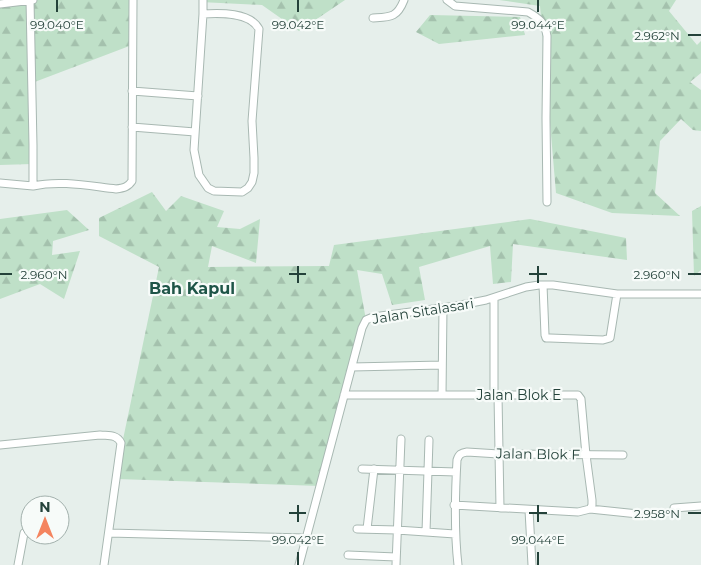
<svg xmlns="http://www.w3.org/2000/svg" width="701" height="565" font-family="Montserrat,sans-serif">
  <style>
    .forest { fill: url(#forest-firs) }
    .lines { fill: none; stroke-linecap: round; stroke-linejoin: round }
    .minor-casing { stroke: #a8b8b2; stroke-width: 9 }
    .minor { stroke: #fff; stroke-width: 7 }
    .ticks { fill: none; stroke: #24423a; stroke-width: 2 }
    .labels { text-anchor: middle; stroke-width: 4.5; stroke-linejoin: round; paint-order: stroke }
    .street-label { font-size: 14px; fill: #24423a; stroke: #f7fbf9 }
    .quarter-label { font-size: 16px; font-weight: bold; fill: #1f5548; stroke: #f7fbf9 }
    .ticks-label { font-size: 12px; text-anchor: middle; fill: #24423a; stroke: #f7fbf9; stroke-width: 4.5; stroke-linejoin: round; paint-order: stroke }
  </style>
  <defs>
    <pattern id="forest-firs" width="22" height="20" patternUnits="userSpaceOnUse" patternTransform="scale(1.25)"><rect width="22" height="20" fill="#bfe0c8"/><path d="M5 1l3.5 6h-7zM16 11l3.5 6h-7z" fill="#a4c1ad"/></pattern>
  </defs>
  <rect width="100%" height="100%" fill="#e6efeb"/>
  <path class="forest" d="M33 0H133L132 45 32 83V164L0 165V4Z
    M199 0H345L299 31 262 5 200 2Z
    M499 0H676L669 11 697 45 701 41V73L690 82 701 90V131L693 130 681 119 660 141 655 193 680 216 612 213 556 193 540 6Z
    M430 15 520 17 525 35 439 44 416 32Z
    M152 192 166 211 181 196 224 211 217 227 240 229 260 219 256 263 212 246 208 267 329 266 334 245 530 219 626 238 627 260 513 244 511 282 493 284 490 246 419 267 425 300 392 305 382 274 357 270 366 320 320 486 117 479 121 449 159 267 99 236V218Z
    M701 206V270L694 276 692 211Z
    M67 210 89 230 53 241 52 255 80 251 64 299 40 284 0 299V219Z"/>
  <g class="lines">
    <g class="minor-casing">
      <path id="minor" d="M30 0 33 145V186C60 180 89 186 116 189 124 188 128 187 132 181L133 0
        M447 0 455 6 528 12C539 18 545 23 547 36L546 118 547 202
        M0 4 33 0
        M203 14C220 13 250 12 259 29L252 121 254 158V173L252 182 248 188 242 192 214 191 208 188 199 175 194 150 203 14V0
        M373 18C390 17 397 18 404 0
        M132 91 198 96
        M132 127 195 132
        M0 183 33 186
        M543 285 545 335 546 338H550L603 340 610 338 617 294
        M494 298V395
        M352 367 442 365
        M344 395H578L581 399 586 455 592 500V505L590 509
        M442 395 443 308
        M498 395 500 508
        M0 445 100 435C108 436 117 434 121 443L104 565
        M362 469 456 472
        M454 505 578 512 590 509 638 514
        M674 508 701 506
        M529 510 532 565
        M357 529 397 530 455 534
        M367 529 374 469
        M426 532 429 440
        M109 533 306 538
        M348 555 396 557
        M18 565 24 533
        M299 565 362 328 366 320 373 317 456 306 486 300 526 287 539 285H553L617 294H701
        M396 565 401 439
        M458 565C454 530 455 495 457 460 459 454 461 453 467 452L499 454 623 455"/>
    </g>
    <use href="#minor" class="minor"/>
  </g>
  <path class="ticks" d="M57 0V12M298 0V12M538 0V12M688 35H701M298 266V283M538 266V283M0 274H12M289 274H306M529 274H547M688 274H701M298 505V522M538 505V522M289 513H306M529 513H547M688 513H701M298 552V565M538 552V565"/>
  <g class="labels">
    <g class="street-label">
      <text transform="translate(423 311) rotate(-9)" y="5">Jalan Sitalasari</text>
      <text x="519" y="400">Jalan Blok E</text>
      <text transform="translate(538 454) rotate(1)" y="5">Jalan Blok F</text>
    </g>
    <g class="quarter-label">
      <text x="192" y="294">Bah Kapul</text>
    </g>
  </g>
  <g class="ticks-label">
    <text x="57" y="29">99.040°E</text>
    <text x="298" y="29">99.042°E</text>
    <text x="538" y="29">99.044°E</text>
    <text x="657" y="40">2.962°N</text>
    <text x="44" y="279">2.960°N</text>
    <text x="657" y="279">2.960°N</text>
    <text x="657" y="518">2.958°N</text>
    <text x="298" y="544">99.042°E</text>
    <text x="538" y="544">99.044°E</text>
  </g>
  <g transform="translate(45 520)"><circle r="24" fill="#f7fbf9" stroke="#a3b1ad"/>
  <path d="M0-4L9 19L0 12L-9 19Z" fill="#f4845f"/>
  <text y="-8" font-size="14" font-weight="bold" text-anchor="middle" fill="#24423a">N</text>
  </g>
</svg>
